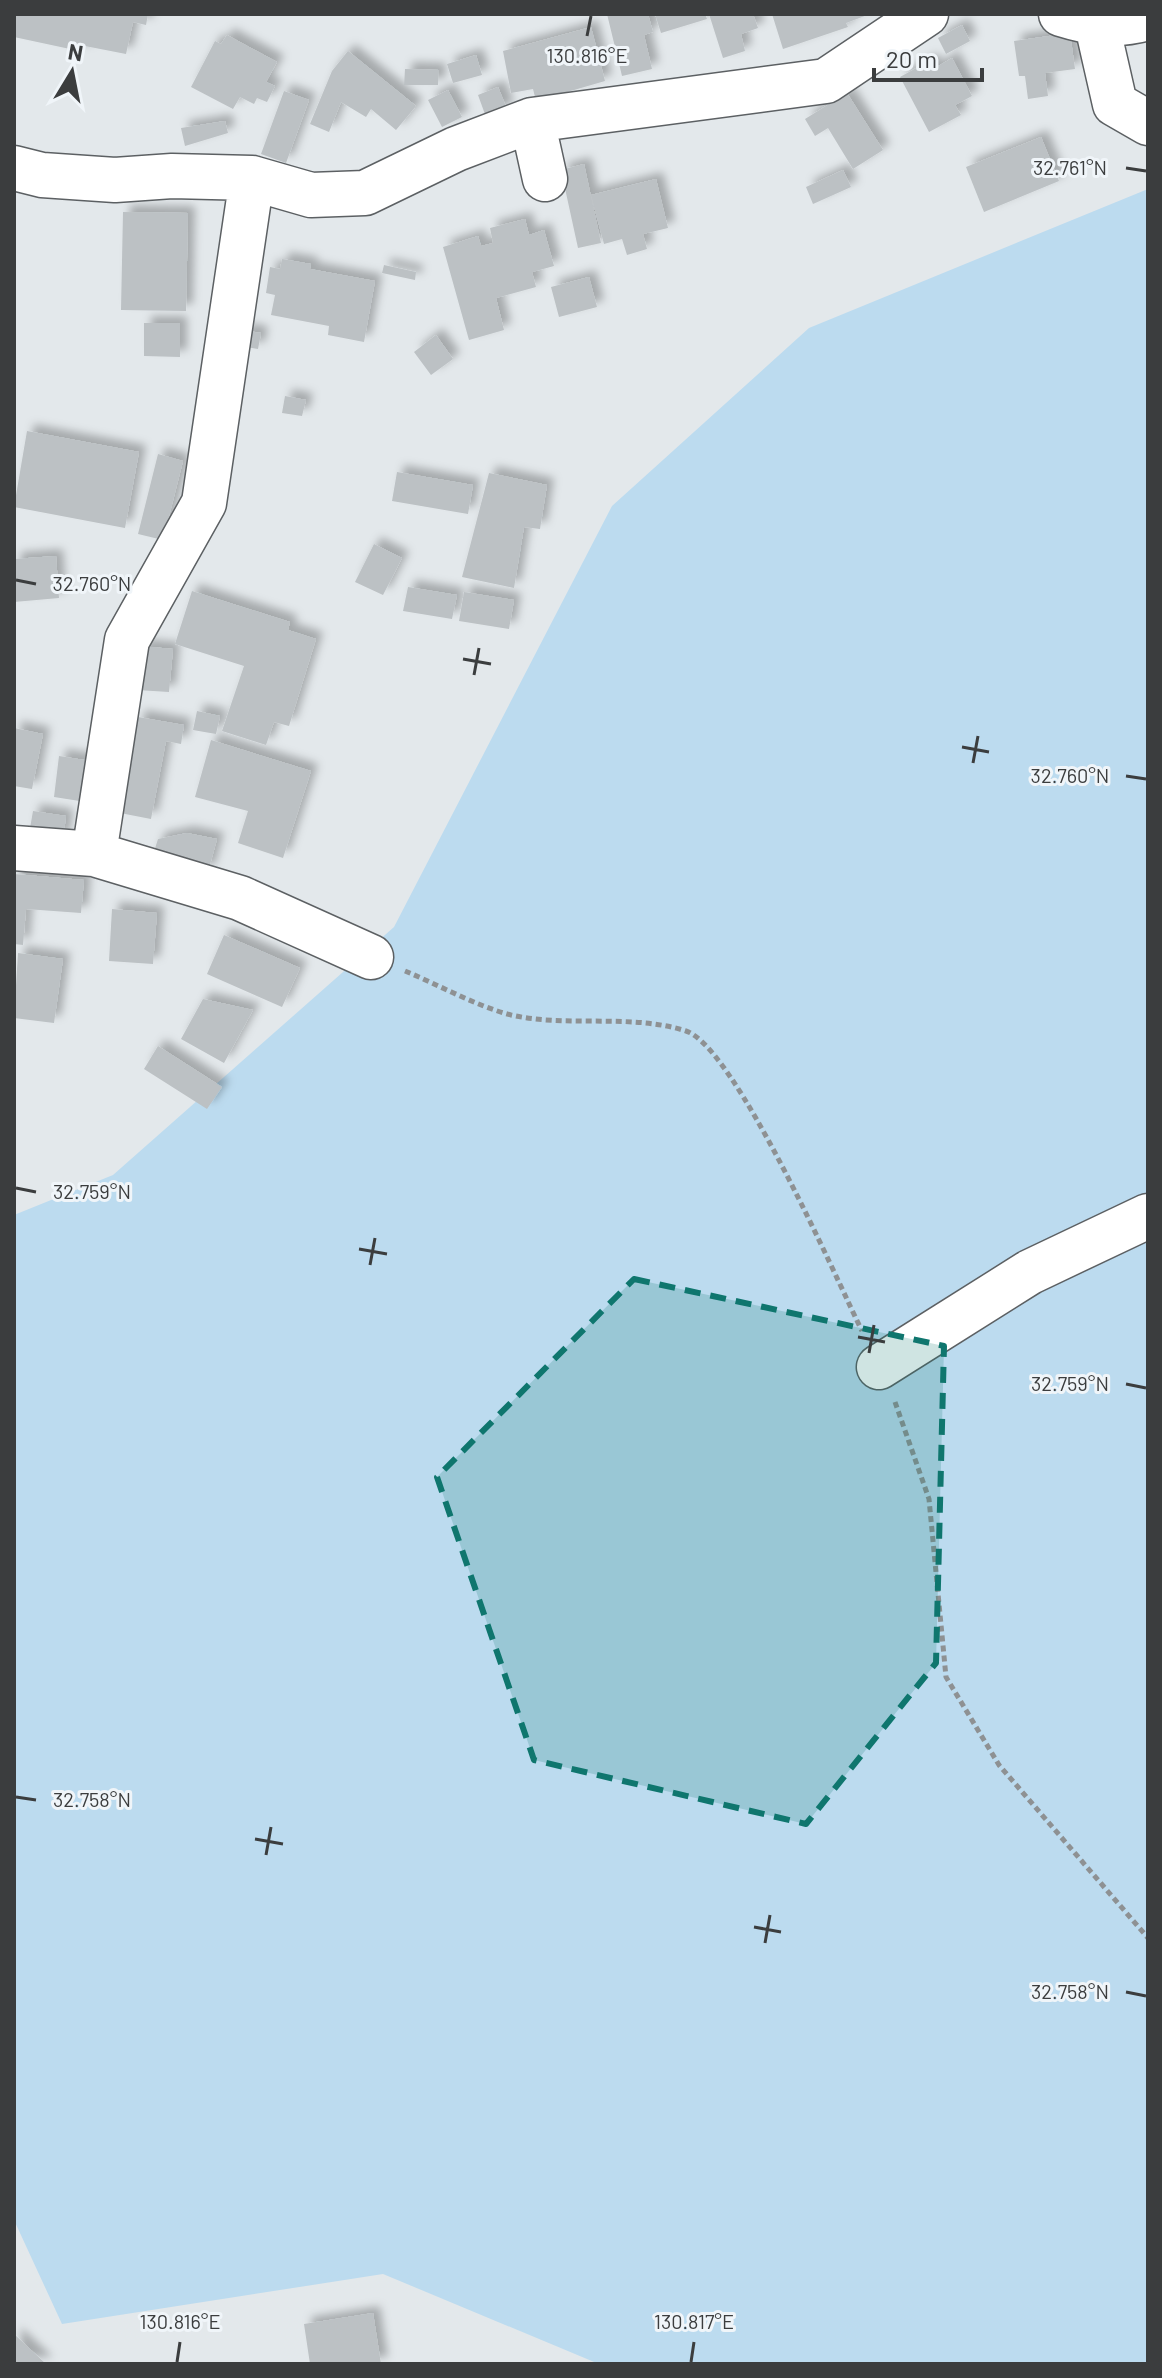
<svg xmlns="http://www.w3.org/2000/svg" width="1162" height="2378" font-family="Barlow,sans-serif">
  <style>
    .green { fill: #bcdbef }
    .building { fill: #bcc1c4; filter: url(#shadow) }
    .lines { fill: none; stroke-linecap: round; stroke-linejoin: round }
    .minor-casing { stroke: #5c6063; stroke-width: 47 }
    .path { stroke: #8e9193; stroke-width: 5; stroke-dasharray: 6 4; stroke-linecap: butt }
    .minor { stroke: #fff; stroke-width: 44 }
    .marked { fill: #0f766e; fill-opacity: 0.2; stroke: #0f766e; stroke-width: 6; stroke-dasharray: 16 10; stroke-linejoin: round }
    .ticks { fill: none; stroke: #3b3d3e; stroke-width: 3 }
    .ticks-label { font-size: 20px; text-anchor: middle; fill: #3b3d3e; stroke: #f0f5f9; stroke-width: 6; stroke-linejoin: round; paint-order: stroke }
  </style>
  <defs>
    <filter id="shadow"><feDropShadow dx="7" dy="-7" stdDeviation="4" flood-color="#0004"/></filter>
  </defs>
  <rect width="100%" height="100%" fill="#e3e8eb"/>
  <path class="green" d="M1148 189V2364H599L383 2274 62 2324 14 2220V1215L113 1175 394 927 612 506 809 328Z"/>
  <path class="building" d="M14 14H148L146 25 133 22 126 54 85 46 84 52 14 37Z
    M607 14H648L653 32 644 35 652 69 622 76Z
    M655 14H705L707 19 661 33Z
    M709 14H753L758 28 741 34 745 51 723 58Z
    M772 14H870L846 23 848 27 783 49Z
    M962 25 970 41 946 54 938 38Z
    M591 27 605 81 536 101 533 89 511 93 503 51Z
    M1070 33 1075 69 1045 73 1048 96 1028 99 1025 76H1019L1014 41Z
    M227 35 277 62 266 82 275 86 267 102 257 98 254 104 240 97 233 109 191 87 215 41 221 44Z
    M348 51 416 106 396 130 371 109 366 117 341 102 329 132 310 124 332 71Z
    M476 55 482 75 453 83 447 64Z
    M952 58 972 96 955 105 961 115 929 132 900 77 931 60 935 68Z
    M405 69 439 70 438 85H404Z
    M498 87 507 109 486 117 478 95Z
    M448 90 462 117 442 127 428 100Z
    M284 91 309 100 286 163 261 154Z
    M847 93 883 150 853 169 828 128 815 136 805 119Z
    M225 121 228 133 185 146 181 128Z
    M1041 137 1059 181 984 212 966 167Z
    M584 164 601 243 578 248 561 170Z
    M843 170 851 187 813 204 806 187Z
    M656 179 668 228 643 234 647 249 627 255 622 239 604 244 591 195Z
    M123 212 188 213 186 311 121 310Z
    M525 219 529 235 544 230 554 266 532 272 536 287 496 298 504 330 469 340 443 247 478 236 481 246 493 243 490 228Z
    M282 259 311 264 310 269 375 281 364 342 328 335 329 326 271 315 275 295 266 293 270 267 280 269Z
    M384 265 416 272 415 280 382 273Z
    M589 277 597 307 559 317 551 287Z
    M144 323H180V357L144 356Z
    M242 330 261 333 258 349 240 346Z
    M436 335 453 359 431 375 414 352Z
    M285 396 306 400 302 416 282 413Z
    M27 431 139 452 125 528 14 507Z
    M158 454 183 461 163 540 138 534Z
    M397 472 473 485 468 514 392 501Z
    M489 473 547 485 540 529 524 527 514 588 462 577Z
    M374 544 402 558 383 595 355 582Z
    M56 556 59 598 14 602V559Z
    M408 587 457 595 452 619 403 611Z
    M192 591 290 622 288 630 316 639 289 726 274 722 266 745 222 731 244 666 175 644Z
    M464 592 514 600 509 629 459 621Z
    M140 646 173 649 169 692 137 690Z
    M197 711 220 716 216 734 193 730Z
    M138 717 184 725 181 744 166 741 151 819 120 813Z
    M14 728 43 734 32 789 14 786Z
    M211 740 311 771 283 858 238 843 248 811 195 797Z
    M59 756 91 761 86 802 54 797Z
    M33 811 66 816 63 840 29 834Z
    M187 833 217 839 208 872 152 858 158 839Z
    M14 874 84 880 81 913 26 909 23 945 14 944Z
    M112 909 157 913 153 964 109 961Z
    M224 935 300 968 282 1007 207 974Z
    M18 953 63 959 54 1023 14 1018Z
    M203 999 253 1010 224 1063 181 1039Z
    M158 1046 222 1087 207 1109 144 1069Z
    M373 2313 381 2364H310L304 2324Z
    M14 2334 46 2364H14Z"/>
  <g class="lines">
    <g class="minor-casing">
      <path id="minor" d="M1061 14C1093 24 1115 27 1148 18
        M1097 25 1115 104 1148 123
        M532 120 545 179
        M14 168 42 175 115 180 172 176 252 178 311 195 365 193 456 149 532 120 826 81 926 14
        M14 848 94 854 240 898 371 957
        M94 854 127 640 204 503 252 178
        M879 1367 1030 1272 1148 1216"/>
    </g>
    <path class="path" d="M405 971C439 985 476 1006 511 1015 568 1028 630 1013 686 1031 735 1047 836 1278 862 1331
      M895 1402 929 1499 946 1677 999 1765 1148 1938"/>
    <use href="#minor" class="minor"/>
  </g>
  <path class="marked" d="M634 1279 944 1346 936 1663 806 1824 534 1760 437 1477Z"/>
  <path class="ticks" d="M587 36 591 16M1126 168 1146 171M16 580 36 584M463 659 491 664M474 675 479 648M962 747 989 752M973 763 978 736M1126 776 1146 779M16 1188 36 1192M359 1249 387 1254M370 1265 375 1238M858 1337 885 1342M869 1353 874 1325M1126 1384 1146 1388M16 1797 36 1800M255 1839 283 1844M266 1855 271 1827M754 1927 781 1932M765 1943 770 1915M1126 1992 1146 1996M177 2362 180 2342M691 2362 694 2342"/>
  <g class="ticks-label">
    <text x="587" y="63">130.816°E</text>
    <text x="1070" y="175">32.761°N</text>
    <text x="92" y="591">32.760°N</text>
    <text x="1070" y="783">32.760°N</text>
    <text x="92" y="1199">32.759°N</text>
    <text x="1070" y="1391">32.759°N</text>
    <text x="92" y="1807">32.758°N</text>
    <text x="1070" y="1999">32.758°N</text>
    <text x="180" y="2329">130.816°E</text>
    <text x="694" y="2329">130.817°E</text>
  </g>
  <rect width="1162" height="2378" fill="none" stroke="#3b3d3e" stroke-width="32"/>
  <g transform="translate(72 72) rotate(10)" stroke="#f0f5f9" stroke-width="6" paint-order="stroke">
  <path d="M0-6L14 30L0 20L-14 30Z" fill="#3b3d3e"/>
  <text y="-12" font-size="22" font-weight="bold" text-anchor="middle" fill="#3b3d3e">N</text>
  </g>
  <path d="M874 68v12h108v-12" fill="none" stroke="#3b3d3e" stroke-width="4"/>
  <text x="886" y="68" font-size="24" fill="#3b3d3e" stroke="#f0f5f9" stroke-width="6" paint-order="stroke">20 m</text>
</svg>
